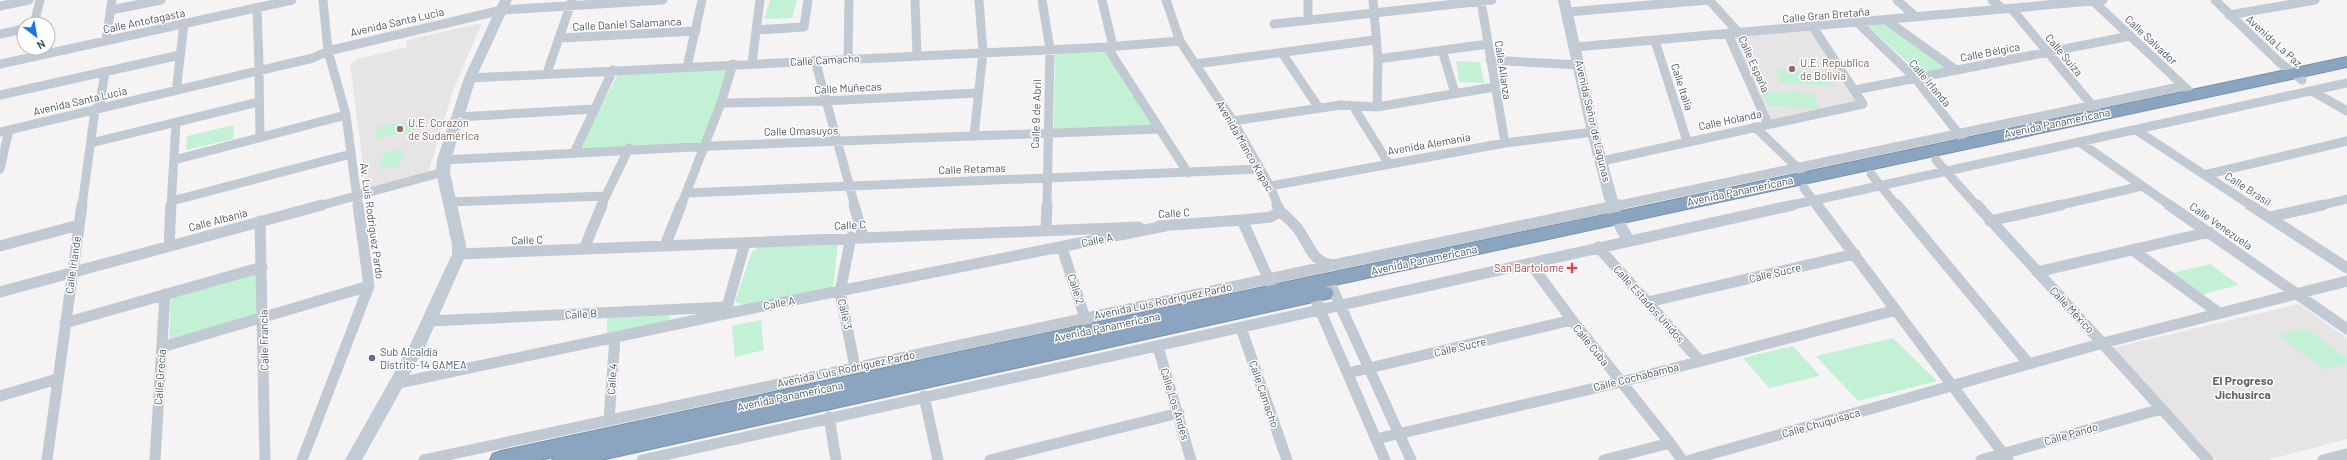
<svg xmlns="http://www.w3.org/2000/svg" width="2347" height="460" font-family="Barlow,sans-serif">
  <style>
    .education { fill: #e6e4e5 }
    .green { fill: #c3f1d5 }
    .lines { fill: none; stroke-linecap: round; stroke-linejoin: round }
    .highway-casing { stroke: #7690ad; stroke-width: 2 }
    .street-far1 { stroke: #c1cad2; stroke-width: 9 }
    .street { stroke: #c1cad2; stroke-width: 11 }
    .secondary { fill: #c1cbd6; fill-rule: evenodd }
    .highway { fill: #8ba5c1; fill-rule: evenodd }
    .education-dot { fill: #8d6e63; stroke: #fff; stroke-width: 1.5 }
    .health-dot { fill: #e0444e; stroke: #fff; stroke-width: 1.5 }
    .service-dot { fill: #5c6f8a; stroke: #fff; stroke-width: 1.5 }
    .labels { text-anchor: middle; stroke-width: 3; stroke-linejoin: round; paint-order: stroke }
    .street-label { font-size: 11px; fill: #4a5661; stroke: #fff }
    .education-label { font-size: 11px; fill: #785e54; stroke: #fff; text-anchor: start }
    .health-label { font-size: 11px; fill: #be3a42; stroke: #fff; text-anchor: end }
    .service-label { font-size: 11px; fill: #4e5e75; stroke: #fff; text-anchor: start }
    .neighbourhood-label { font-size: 12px; font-weight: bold; fill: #5f6368; stroke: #fff }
  </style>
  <rect width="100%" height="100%" fill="#f5f3f3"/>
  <path class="education" d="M482 23 454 88 429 170 426 173 371 188H366L350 64 357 59 407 47V40Z
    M1811 30 1857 103 1770 121 1734 36Z
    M2299 304 2347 338V439L2267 460H2216L2112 348Z"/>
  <path class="green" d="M770 0H797L792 18 764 19Z
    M1887 23 1950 67 1919 73 1867 25Z
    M1105 49 1154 126 1054 130 1055 51Z
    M1456 61 1480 62 1484 83 1459 82Z
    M730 67 701 144 579 149 619 72Z
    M1774 70 1827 72 1835 86 1781 83Z
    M1761 91 1812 93 1820 109 1768 106Z
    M417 121 413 132 374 138 378 126Z
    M234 125 233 139 186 150 187 136Z
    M405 150 398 167 378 169 385 152Z
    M838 243 833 287 746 305 735 302 752 251 760 247Z
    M2210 264 2239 285 2200 295 2172 273Z
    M256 273 258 310 256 314 169 339 171 298Z
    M669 315 670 319 666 323 607 335V318Z
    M761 320 764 350 735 357 732 326Z
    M2306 328 2347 359V364L2323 369 2278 335Z
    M1893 338 1937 381 1858 401 1816 356Z
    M1793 346 1820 376 1769 388 1743 358Z"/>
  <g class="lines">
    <g class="highway-casing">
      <path id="highway" d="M2347 57V67L1325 287 1331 288 1334 293 1331 298 601 460H552L554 457 539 460H490L493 454 501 451 1089 324Z"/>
    </g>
    <path class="street-far1" d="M323 0 328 51 346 115 358 206
      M915 0 917 55
      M1042 0 1050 49 1047 206
      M1102 0 1113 46
      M1166 0 1180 41 1233 121 1270 186 1278 206
      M1308 0V20
      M1373 0 1378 59 1377 107
      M1709 0 1739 33
      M1897 0 1916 17
      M1992 0 2003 9
      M2215 0 2279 62 2302 80
      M1481 1 1505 143
      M2093 1 2188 90
      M0 6 29 0
      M257 8 259 65
      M2011 8 2096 110
      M111 10 161 0
      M1568 12 1708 0
      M2229 15 2315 0
      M1886 20 1956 70
      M1858 23 1915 78 1962 138
      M34 24 40 0
      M1274 24 1492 0
      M756 30 804 27 808 0
      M0 34 24 29
      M1728 34 1768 124
      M560 38 696 31
      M106 40 112 0
      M1655 41 1687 141
      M1107 47 1188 173
      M1576 47 2103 0
      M1442 50 1455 93
      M1282 53 1319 108
      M848 59 849 0
      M1378 59 1488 44
      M815 60 855 206
      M1490 60 1579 65
      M752 63 760 0
      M0 64 292 0
      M1195 64 1374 40
      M687 67 702 0
      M259 71 260 138
      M547 73 572 0
      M470 78 1107 47 1180 41
      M177 84 184 23
      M1855 90 2130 36
      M2312 91 2347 111
      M0 95 180 55
      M721 103 825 101 977 93
      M1353 106 1389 164
      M458 117 594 109
      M1233 121 1341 105 1377 107 1494 87
      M1755 127 1801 171
      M2136 130 2252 206
      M0 132 313 58 328 51 502 10 663 0
      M974 136 983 52 979 0
      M91 143 259 102
      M2081 143 2171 206
      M575 151 613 70
      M174 160 346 115
      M444 160 712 146 1159 129
      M1936 160 1977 206
      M1602 161 1863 104 1813 27
      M0 169 9 130
      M1871 174 1897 206
      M2204 175 2347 141
      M1270 186 1505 143 1593 132
      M1804 188 1817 206
      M686 193 1260 169
      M172 201 351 154
      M448 202 605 196
      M82 206 95 110 100 103 105 72
      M171 206 176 123
      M319 206 443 172
      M601 206 629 148
      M681 206 721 103 733 64
      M1615 206 2184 86
      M1788 206 2347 83
      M2056 206 2142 186
      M2318 206 2347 199"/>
    <path class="street" d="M854 205 863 236
      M1817 205 2008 460
      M1897 205 2029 364
      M1977 205 2208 460
      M2169 205 2347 329
      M2250 205 2347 268
      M1280 211C1286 217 1293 222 1298 229 1310 245 1311 262 1333 265L1620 205
      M2270 217 2323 205
      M260 221 265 460
      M1990 221 2061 205
      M1159 226 1242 220
      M1046 229 1047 205
      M851 237 840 292 855 367
      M0 246 79 225
      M169 246 171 205
      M665 246 681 205
      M1598 247 1700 361
      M1062 248 1087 324
      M584 249 602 205
      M2134 251 2219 313
      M459 254 1139 227
      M1530 263 1572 320 1670 443
      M2037 272 2209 232
      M1329 281 1411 460
      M1311 289 1385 460
      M1274 291 1242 220 1271 217 1280 211 1277 205
      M0 292 322 205
      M1648 302 1855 254
      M727 307 745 243
      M430 321 727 307 729 313
      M65 323 262 267
      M1241 328 1287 460
      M162 347 369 286
      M1158 347 1191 460
      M1348 373 1572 320
      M394 384 729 313 1165 226
      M0 396 57 379
      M924 396 938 460
      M829 417 836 460
      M609 420 615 338
      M1376 439 1621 382 1896 310
      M47 460 82 205
      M155 460 165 294
      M302 460 369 286 358 205
      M424 460 1329 266
      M642 460 1793 205
      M990 460 1179 413
      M1604 460 1670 443 1682 460
      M1690 460 2103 343 2347 281
      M1981 460 2161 409
      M2323 460 2347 454"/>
    <path class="secondary" d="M500 0H512L476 78 451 160 450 172 466 245V254L426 345 362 460H345L410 345 452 254V245L436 172 437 160 464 78Z
      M1558 0H1570L1599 132 1623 218 1635 240 1633 243H1623L1609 218 1587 132Z"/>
    <use href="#highway" class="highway"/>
  </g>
  <g class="education-dot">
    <circle cx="1792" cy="69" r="4"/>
    <circle cx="400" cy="129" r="4"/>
  </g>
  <path class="health-dot" d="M1570 262h4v4h4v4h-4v4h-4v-4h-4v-4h4z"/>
  <circle class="service-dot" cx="372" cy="358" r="4"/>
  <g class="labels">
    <g class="street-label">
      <text transform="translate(1826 15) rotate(-5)" y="4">Calle Gran Bretaña</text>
      <text transform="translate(144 21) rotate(-12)" y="4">Calle Antofagasta</text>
      <text transform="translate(397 22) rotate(-13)" y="4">Avenida Santa Lucia</text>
      <text transform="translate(627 24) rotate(-3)" y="4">Calle Daniel Salamanca</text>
      <text transform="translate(2151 40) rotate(43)" y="4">Calle Salvador</text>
      <text transform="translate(2274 41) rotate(42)" y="4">Avenida La Paz</text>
      <text transform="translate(1990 52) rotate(-11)" y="4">Calle Bélgica</text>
      <text transform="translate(2064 55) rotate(50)" y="4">Calle Suiza</text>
      <text transform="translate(825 60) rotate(-3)" y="4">Calle Camacho</text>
      <text transform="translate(1754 64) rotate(66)" y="4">Calle España</text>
      <text transform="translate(1503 70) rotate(81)" y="4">Calle Alianza</text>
      <text transform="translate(1930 83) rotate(50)" y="4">Calle Irlanda</text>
      <text transform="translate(1682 87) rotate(72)" y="4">Calle Italia</text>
      <text transform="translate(848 88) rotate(-3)" y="4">Calle Muñecas</text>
      <text transform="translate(80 101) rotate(-13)" y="4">Avenida Santa Lucia</text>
      <text transform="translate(1036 114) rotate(-88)" y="4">Calle 9 de Abril</text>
      <text transform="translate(1730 120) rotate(-12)" y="4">Calle Holanda</text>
      <text transform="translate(1593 121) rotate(77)" y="4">Avenida Señor de Lagunas</text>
      <text transform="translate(2057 123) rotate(-12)" y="4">Avenida Panamericana</text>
      <text transform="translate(801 131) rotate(-1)" y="4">Calle Omasuyos</text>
      <text transform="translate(1429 144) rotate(-10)" y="4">Avenida Alemania</text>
      <text transform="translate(1245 146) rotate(60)" y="4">Avenida Manco Kapac</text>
      <text transform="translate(972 169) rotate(-2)" y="4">Calle Retamas</text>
      <text transform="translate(2248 189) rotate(33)" y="4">Calle Brasil</text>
      <text transform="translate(1740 191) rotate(-12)" y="4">Avenida Panamericana</text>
      <text transform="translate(1174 213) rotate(-3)" y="4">Calle C</text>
      <text transform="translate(218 220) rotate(-15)" y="4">Calle Albania</text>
      <text transform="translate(372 221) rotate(82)" y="4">Av. Luis Rodriguez Pardo</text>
      <text transform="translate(850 225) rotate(-3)" y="4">Calle C</text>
      <text transform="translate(2221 226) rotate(35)" y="4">Calle Venezuela</text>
      <text transform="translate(527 240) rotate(-2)" y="4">Calle C</text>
      <text transform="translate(1097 240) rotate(-12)" y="4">Calle A</text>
      <text transform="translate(1424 260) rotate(-12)" y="4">Avenida Panamericana</text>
      <text transform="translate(73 265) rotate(-82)" y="4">Calle Irlande</text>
      <text transform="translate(1775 273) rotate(-13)" y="4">Calle Sucre</text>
      <text transform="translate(1076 289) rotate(72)" y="4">Calle 2</text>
      <text transform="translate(1163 301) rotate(-12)" y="4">Avenida Luis Rodriguez Pardo</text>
      <text transform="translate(779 303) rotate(-11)" y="4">Calle A</text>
      <text transform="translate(1649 304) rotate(48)" y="4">Calle Estados Unidos</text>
      <text transform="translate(2072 310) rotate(47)" y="4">Calle México</text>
      <text transform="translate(581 314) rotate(-3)" y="4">Calle B</text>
      <text transform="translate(845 314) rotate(78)" y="4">Calle 3</text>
      <text transform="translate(1107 327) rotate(-12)" y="4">Avenida Panamericana</text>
      <text transform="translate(264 340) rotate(-91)" y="4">Calle Francia</text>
      <text transform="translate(1591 345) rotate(51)" y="4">Calle Cuba</text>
      <text transform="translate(1460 347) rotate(-13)" y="4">Calle Sucre</text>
      <text transform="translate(846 369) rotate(-12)" y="4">Avenida Luis Rodriguez Pardo</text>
      <text transform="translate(160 377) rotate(-86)" y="4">Calle Grecia</text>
      <text transform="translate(1636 377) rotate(-14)" y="4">Calle Cochabamba</text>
      <text transform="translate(612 379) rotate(-86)" y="4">Calle 4</text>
      <text transform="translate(1264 394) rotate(71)" y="4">Calle Camacho</text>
      <text transform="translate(790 396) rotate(-12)" y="4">Avenida Panamericana</text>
      <text transform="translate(1175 404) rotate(73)" y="4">Calle Los Andes</text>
      <text transform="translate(1821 423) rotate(-16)" y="4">Calle Chuquisaca</text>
      <text transform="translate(2071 434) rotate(-16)" y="4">Calle Pando</text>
    </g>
    <g class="education-label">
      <text x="1800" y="67">U.E. Republica<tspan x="1800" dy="13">de Bolivia</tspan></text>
      <text x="408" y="127">U.E. Corazón<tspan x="408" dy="13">de Sudamérica</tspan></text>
    </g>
    <g class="health-label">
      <text x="1564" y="272">San Bartolome</text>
    </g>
    <g class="service-label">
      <text x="380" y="356">Sub Alcaldía<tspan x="380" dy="13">Distrito-14 GAMEA</tspan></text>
    </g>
    <g class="neighbourhood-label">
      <text x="2243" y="385">El Progreso<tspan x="2243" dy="14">Jichusirca</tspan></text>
    </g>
  </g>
  <g transform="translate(36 36) rotate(149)"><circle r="19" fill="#ffffff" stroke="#b7bbc0"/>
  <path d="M0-3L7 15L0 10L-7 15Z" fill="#1a73e8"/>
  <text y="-6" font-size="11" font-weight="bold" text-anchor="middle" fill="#4a5661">N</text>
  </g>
</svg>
